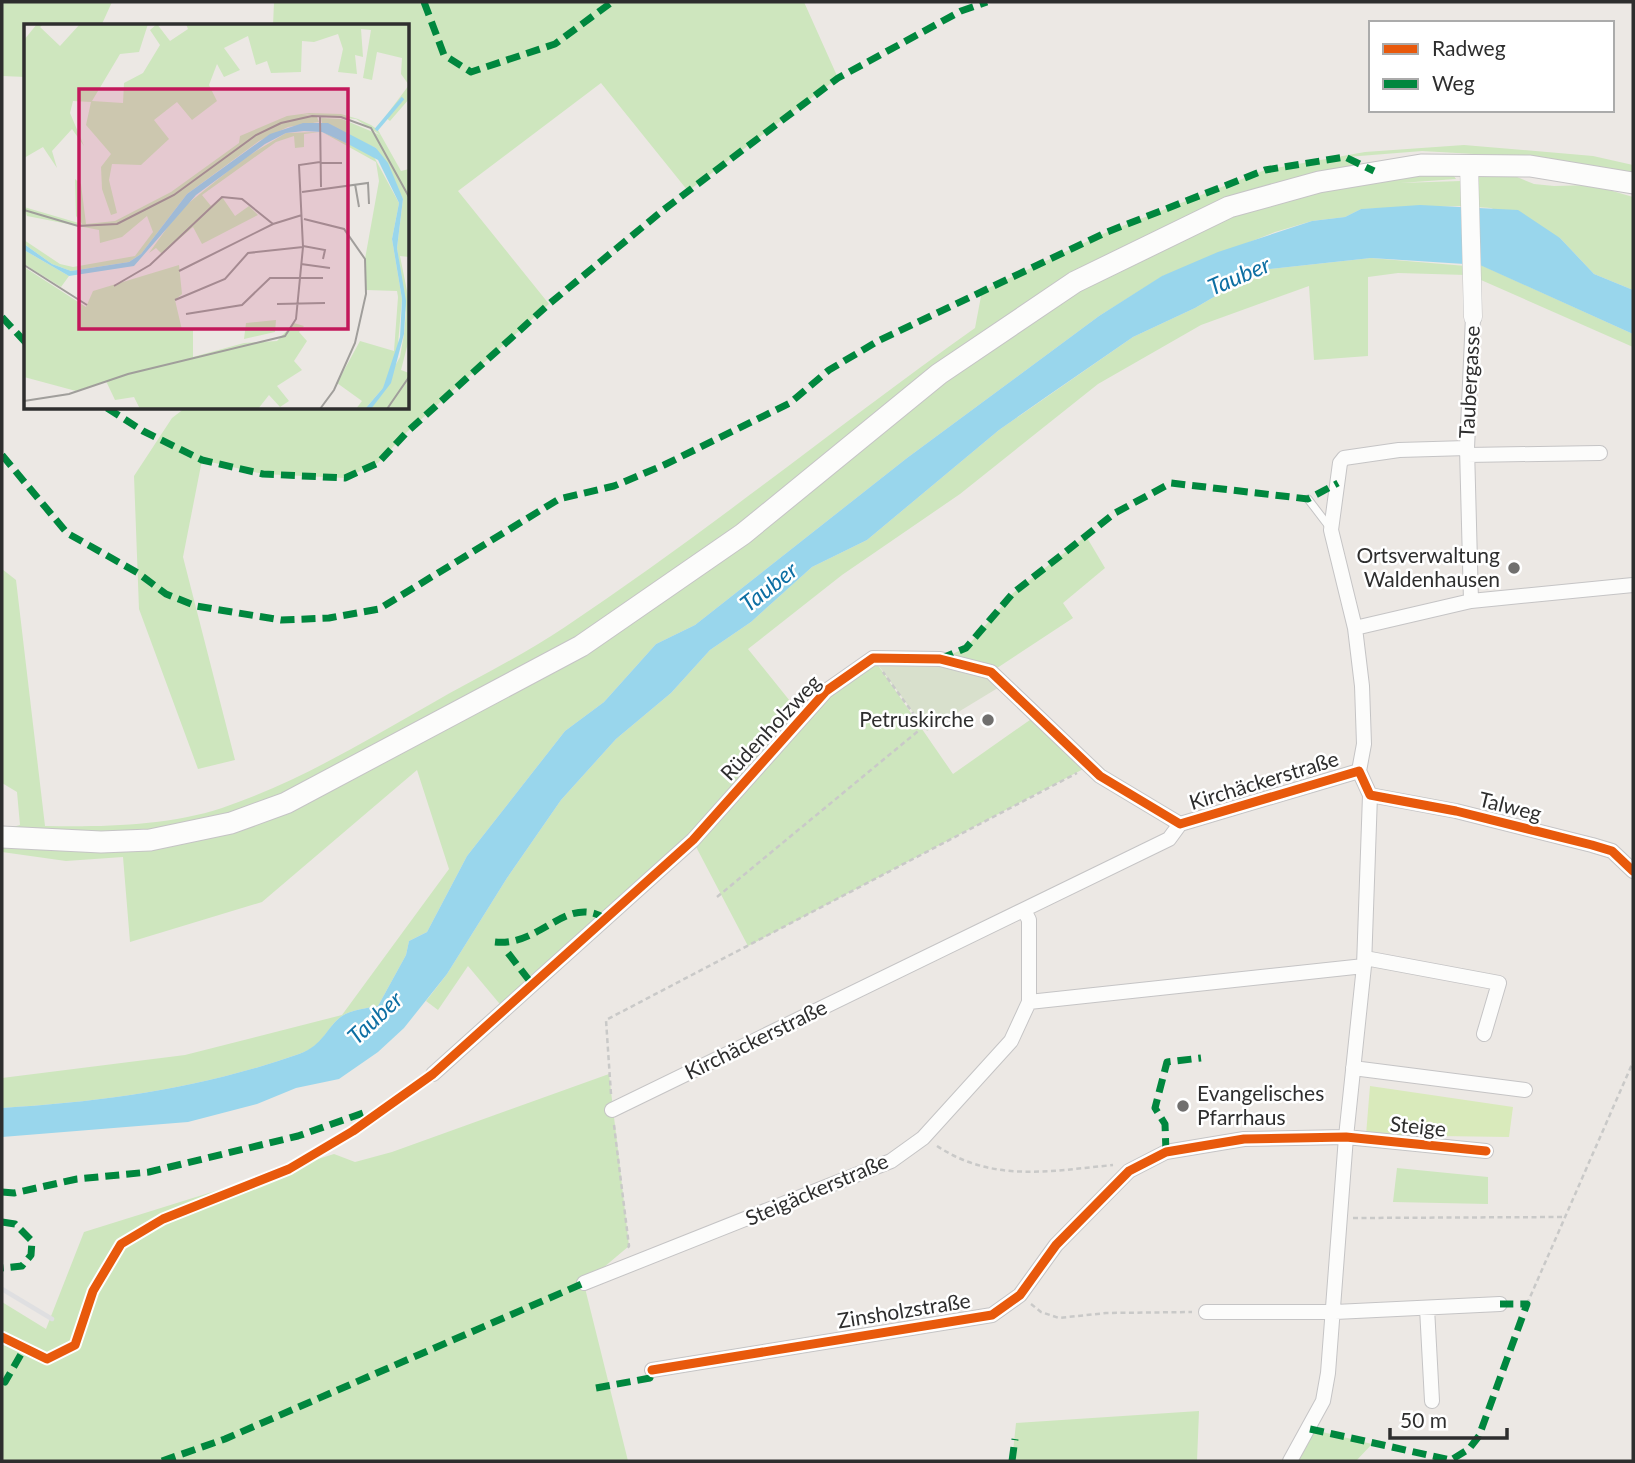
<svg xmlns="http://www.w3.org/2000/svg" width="1635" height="1463" font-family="Lato,sans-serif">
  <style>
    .green { fill: #cee6be }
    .cemetery { fill: #d8e0cc }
    .pitch { fill: #d9eabb }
    .water { fill: #99d6ec }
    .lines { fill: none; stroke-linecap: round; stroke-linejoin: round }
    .service-casing { stroke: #c5c4c5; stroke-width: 9 }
    .minor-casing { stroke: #c5c4c5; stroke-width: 16 }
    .tertiary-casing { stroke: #c5c4c5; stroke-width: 19 }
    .secondary-casing { stroke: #c5c4c5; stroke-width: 23 }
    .path { stroke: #c9c9c8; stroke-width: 2.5; stroke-dasharray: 5 3.5; stroke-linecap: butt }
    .service { stroke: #fcfcfb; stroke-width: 7 }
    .minor { stroke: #fcfcfb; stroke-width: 14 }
    .tertiary { stroke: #fcfcfb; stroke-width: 18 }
    .secondary { stroke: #fcfcfb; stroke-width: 21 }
    .rail { stroke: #dfdfe1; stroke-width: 4.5 }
    .quiet { stroke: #00873e; stroke-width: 7; stroke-dasharray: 14 7; stroke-linecap: butt }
    .cycleway-casing { stroke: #fff; stroke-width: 13 }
    .cycleway { stroke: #e8590c; stroke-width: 9 }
    .poi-dot { fill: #706f6e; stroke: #fff; stroke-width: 2.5 }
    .labels { text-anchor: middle; stroke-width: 5; stroke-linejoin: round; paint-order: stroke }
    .street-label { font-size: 21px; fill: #2e2e2e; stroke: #fff }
    .poi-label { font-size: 21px; fill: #2e2e2e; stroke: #fff; text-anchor: end }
    .water-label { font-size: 23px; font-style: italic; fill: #0d6fa3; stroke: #fff }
    .inset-river { fill: none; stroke: #99d6ec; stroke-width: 3.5 }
    .inset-road { fill: none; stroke: #a09e9b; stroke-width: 2 }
    .view { fill: #c2185b; fill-opacity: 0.15; stroke: #c2185b; stroke-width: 3.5 }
    .inset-edge { fill: none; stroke: #2e2e2e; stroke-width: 3.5 }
  </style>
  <rect width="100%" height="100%" fill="#ece8e4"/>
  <path class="green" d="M2 2H112L101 26H26V77L2 76Z
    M274 2H804L838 78 688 191 601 83 458 191 549 304 407 432 378 463 345 478 263 474 202 460 183 557 235 760 198 769 139 609 134 476 172 418 185 408H408V26H273Z
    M1464 145 1593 156 1633 165V173L1509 156 1422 151 1347 157 1374 171 1451 172 1456 179 1400 183 1461 181 1462 206 1361 209 1345 217 1312 221 1275 232 1163 276 1099 316 907 458 695 625 656 644 604 702 565 731 467 856 427 932 409 941 406 955 378 1006C368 1008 350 1010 342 1016 327 1026 324 1046 299 1054 203 1088 103 1102 2 1108V1078L185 1055 342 1015 449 869 417 770 262 902 130 942 123 857 66 861 2 852V830L20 825 17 792 2 783V569L16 580 45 826C103 827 167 826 222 808 296 783 362 743 429 705 474 679 522 656 565 627 706 533 837 426 975 328L982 291 1107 232 1265 170 1365 152Z
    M1481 174 1517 177 1534 184 1554 186 1592 185 1633 197V290L1594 274 1560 238 1491 208 1477 207 1478 177Z
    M1371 258 1466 266V275L1398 273 1368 277V356L1314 360 1309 286 1201 325 1098 384 960 494 842 575 748 649 802 716 873 658 953 774 1037 715 1089 766 748 946 693 841 504 1009 468 966 438 1010 426 1001 447 974 507 878 561 800 616 739 671 693 710 650 751 622 812 567 867 540 999 430 1133 337 1195 308 1260 270Z
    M1481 265 1633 334V347L1481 280Z
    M1086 536 1105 568 1063 603 1073 618 991 672 940 659 966 648 1013 593Z
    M609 1074 629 1246 584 1284 628 1461H2V1302L46 1329 84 1232 334 1154 355 1162 392 1152Z
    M1397 1168 1488 1177V1204L1393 1202Z
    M1199 1411 1197 1461H1012L1016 1423Z
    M1310 1429 1372 1444 1356 1461H1290Z"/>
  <path class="cemetery" d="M873 658 940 659 1006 683 927 731Z"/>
  <path class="pitch" d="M1370 1086 1513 1107 1509 1137 1366 1135Z"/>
  <path class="water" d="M1420 205 1518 210 1560 238 1594 274 1633 290V334L1480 265 1371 258 1260 270 1195 308 1133 337 1046 397 999 430 867 540 812 567 751 622 710 650 671 693 616 739 561 800 507 878 447 974 404 1028 378 1052 339 1079 296 1088 257 1104 188 1122 2 1137V1108C103 1102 203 1088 299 1054 324 1045 327 1026 342 1016 350 1010 368 1008 378 1006L406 955 409 941 427 932 467 856 565 731 604 702 656 644 695 625 907 458 1099 316 1162 276 1218 252 1312 221 1345 217 1361 209Z"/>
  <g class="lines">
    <g class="service-casing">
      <path id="service" d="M1308 499 1331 529
        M214 1199 289 1169 353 1131 433 1074"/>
    </g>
    <g class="minor-casing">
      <path id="minor" d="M1467 455 1600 453
        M1471 601 1467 448 1473 317
        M1355 628 1471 601 1633 585
        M1370 795 1456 811 1592 845 1612 851 1633 871
        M1024 910 1029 920V1002
        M1365 958 1499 983 1484 1034
        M1353 1068 1525 1090
        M433 1074 693 840 826 691 873 658 940 659 991 672 1100 776 1180 824
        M612 1110 1169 839 1180 824 1359 771
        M584 1283 891 1161 923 1138 1011 1041 1029 1002 1364 966
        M1427 1308 1432 1401
        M1206 1312H1335L1500 1304
        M652 1370 992 1315 1020 1295 1056 1245 1129 1171 1166 1152 1244 1139 1346 1137 1486 1151
        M1290 1461 1323 1401 1328 1373 1346 1137 1364 966 1370 795 1359 771 1364 744 1362 686 1355 628 1331 530 1340 463 1344 458 1399 450 1467 448"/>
    </g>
    <g class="tertiary-casing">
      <path id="tertiary" d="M1469 164 1473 317"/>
    </g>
    <g class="secondary-casing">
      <path id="secondary" d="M2 837 101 842 150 840 231 823 286 803 581 646 743 534 939 374 1075 282 1229 207 1319 182 1421 165 1530 166 1633 183"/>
    </g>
    <path class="path" d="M717 897 923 727 883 672
      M611 1094 606 1020 1077 773
      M614 1125 629 1246 627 1249
      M937 1146C993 1183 1050 1171 1113 1165
      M1353 1218 1563 1217
      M1031 1304 1041 1312 1059 1318 1106 1313 1192 1312
      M1527 1304 1633 1062"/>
    <use href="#service" class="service"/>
    <use href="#minor" class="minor"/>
    <use href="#tertiary" class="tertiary"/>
    <use href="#secondary" class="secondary"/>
    <path class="rail" d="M2 1289 52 1319"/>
    <path class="quiet" d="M424 2 444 55 471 72 555 44 612 2
      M2 317 26 343
      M107 408 143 431 202 460 263 474 345 478 378 463 407 432 549 304 662 211 838 78 961 11 987 2
      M2 455 67 533 138 573 166 594 196 606 281 620 329 618 379 609 559 499 614 486 664 465 790 403 829 370 878 341 1107 232 1265 170 1345 157 1374 171
      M940 659 966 648 1013 593 1115 513 1171 483 1308 499 1338 483
      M495 942C541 947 567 893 606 919
      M508 953 532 984
      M1166 1152 1165 1124 1155 1108 1167 1062 1201 1058
      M2 1192 14 1193 77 1179 149 1172 298 1136 369 1111
      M2 1222 15 1224 32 1241 31 1255 22 1266 2 1268
      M2 1380 5 1382 24 1349
      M596 1388 650 1378 652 1370
      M1310 1429 1451 1460 1469 1449 1479 1436 1527 1304H1500
      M162 1461 225 1439 584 1283
      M1012 1461 1015 1439"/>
    <g class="cycleway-casing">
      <path id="cycleway" d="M2 1337 47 1359 75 1345 93 1291 121 1244 163 1219 289 1169 353 1131 433 1074 693 840 826 691 873 658 940 659 991 672 1100 776 1180 824 1359 771 1370 795 1456 811 1592 845 1612 851 1633 871
        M652 1370 992 1315 1020 1295 1056 1245 1129 1171 1166 1152 1244 1139 1346 1137 1486 1151"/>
    </g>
    <use href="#cycleway" class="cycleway"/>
  </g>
  <g class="poi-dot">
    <circle cx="1514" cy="568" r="7"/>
    <circle cx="988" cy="720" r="7"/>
    <circle cx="1183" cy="1106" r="7"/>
  </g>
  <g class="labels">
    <g class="street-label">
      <text transform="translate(1470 382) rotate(-87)" y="7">Taubergasse</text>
      <text transform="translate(771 728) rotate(-47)" y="7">Rüdenholzweg</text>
      <text transform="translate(1264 781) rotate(-17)" y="7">Kirchäckerstraße</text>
      <text transform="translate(1510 807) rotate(14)" y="7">Talweg</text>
      <text transform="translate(756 1040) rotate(-26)" y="7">Kirchäckerstraße</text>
      <text transform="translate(1418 1127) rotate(6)" y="7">Steige</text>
      <text transform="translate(817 1190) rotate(-23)" y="7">Steigäckerstraße</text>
      <text transform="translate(904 1311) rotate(-9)" y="7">Zinsholzstraße</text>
    </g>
    <g class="poi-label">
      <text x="1500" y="563">Ortsverwaltung<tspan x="1500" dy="24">Waldenhausen</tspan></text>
      <text x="974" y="727">Petruskirche</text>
      <text x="1197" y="1101" text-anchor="start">Evangelisches<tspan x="1197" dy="24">Pfarrhaus</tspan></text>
    </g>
    <g class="water-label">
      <text transform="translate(1239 276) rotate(-23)" y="8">Tauber</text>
      <text transform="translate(769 587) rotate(-38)" y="8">Tauber</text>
      <text transform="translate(375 1018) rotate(-43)" y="8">Tauber</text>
    </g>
  </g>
  <g transform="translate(24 24)">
    <rect width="385" height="385" fill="#ece8e4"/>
    <path d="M13 0H19L16 3 36 22 56 0H124L115 28 96 30 68 77 99 79 100 59 119 49 136 21 126 6 133 0 146 17 164 5 162 0H385V75L366 97 361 93 385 61 377 50 378 34 353 28 348 56 339 54 347 6 337 5 339 33 331 31 333 50 314 48 319 25 314 10 290 18 278 17 277 48 247 49 243 37 232 41 224 12 200 24 216 46 200 53 193 40 185 61 193 77 168 96 153 78 130 96 145 115 117 141 88 140 85 156 93 189 87 191 78 165 77 143 87 130 62 101 67 78 49 77 46 89 60 122 48 105 28 127 33 144 19 123 0 134V16ZM285 89 317 90 334 95 347 101 354 106 377 147 385 145V233L376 232 385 277V315L377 346 385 349V385H347L376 333 380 310 382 289 373 224 379 175 352 124 298 99 297 94 318 95 356 111 332 95 278 90 293 93 295 98 264 103 235 117 163 170 117 230 105 238 47 247 28 240 0 220V216L36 240 49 243 111 232 129 208 123 192 98 213 76 219 75 206 3 192 0 183 58 200 52 192 51 155 57 160 62 200 91 197 147 168 215 119 216 112 263 92ZM296 108 280 110V123L271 124 270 112 252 118 178 171 187 182 198 173 211 192 225 182 234 191 178 220 169 203 138 230 132 224 125 229 156 186 219 135 262 109ZM298 108 349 131 375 179 368 215 378 275 373 331 359 364 341 385H332L338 377 313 359 336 317 370 327 374 273 373 267 342 266 341 235 355 157 352 138ZM0 226 45 252 37 263 0 240ZM155 241 158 270 151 276 158 306 169 305V333L220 319 253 317 270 299 280 302 275 308 283 317 270 337 278 346 253 362 265 377 256 383 245 371 234 385H116L110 373 91 376 82 357 52 367 0 353V243L62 283 69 267ZM252 296 251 308 220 315 222 299Z" fill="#cee6be"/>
    <path d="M279 99H304L352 124 364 139 379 175 373 224 382 277 380 310 367 359 347 385H341L359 364 376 313 378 275 368 215 375 179 354 136 324 120 298 108 280 107 262 109 241 120 172 171 110 242 45 252 0 226V220L28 240 47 247 105 238 117 230 163 170 246 110Z" fill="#99d6ec"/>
    <path class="inset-river" d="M352 106 379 74"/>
    <path class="inset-road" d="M296 92 297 163M296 139H318M331 160 335 183M278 168 344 159 345 180M0 186 54 202 93 200 150 171 232 111 257 99 288 92 317 93 347 104 385 173M280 195 320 205 341 235 342 270 331 319 310 366 296 385M279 222 301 226 299 235M277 240 306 244M0 241 63 281M155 247 249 200 278 191M90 262 126 241 198 173 218 175 249 200M151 276 201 255 224 229 279 223M253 280 301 279M162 290 218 281 246 254H299M0 377 45 370 104 350 261 312 272 295 279 223 275 141 296 138M363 385 385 353"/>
    <path class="view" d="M55 65H324V305H55Z"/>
    <rect width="385" height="385" class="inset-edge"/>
  </g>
  <rect width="1635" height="1463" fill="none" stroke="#2e2e2e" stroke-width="7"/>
  <rect x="1369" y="21" width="245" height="91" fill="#ffffff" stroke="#ababab" stroke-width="2"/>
  <rect x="1383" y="44" width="35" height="10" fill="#e8590c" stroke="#ababab" stroke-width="2"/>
  <text x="1432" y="56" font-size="21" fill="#2e2e2e">Radweg</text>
  <rect x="1383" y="79" width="35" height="10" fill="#00873e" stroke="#ababab" stroke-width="2"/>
  <text x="1432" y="91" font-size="21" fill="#2e2e2e">Weg</text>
  <path d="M1390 1428v10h117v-10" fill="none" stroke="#2e2e2e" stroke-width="3.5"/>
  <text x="1400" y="1428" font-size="21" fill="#2e2e2e" stroke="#ffffff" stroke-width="5" paint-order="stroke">50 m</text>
</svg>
